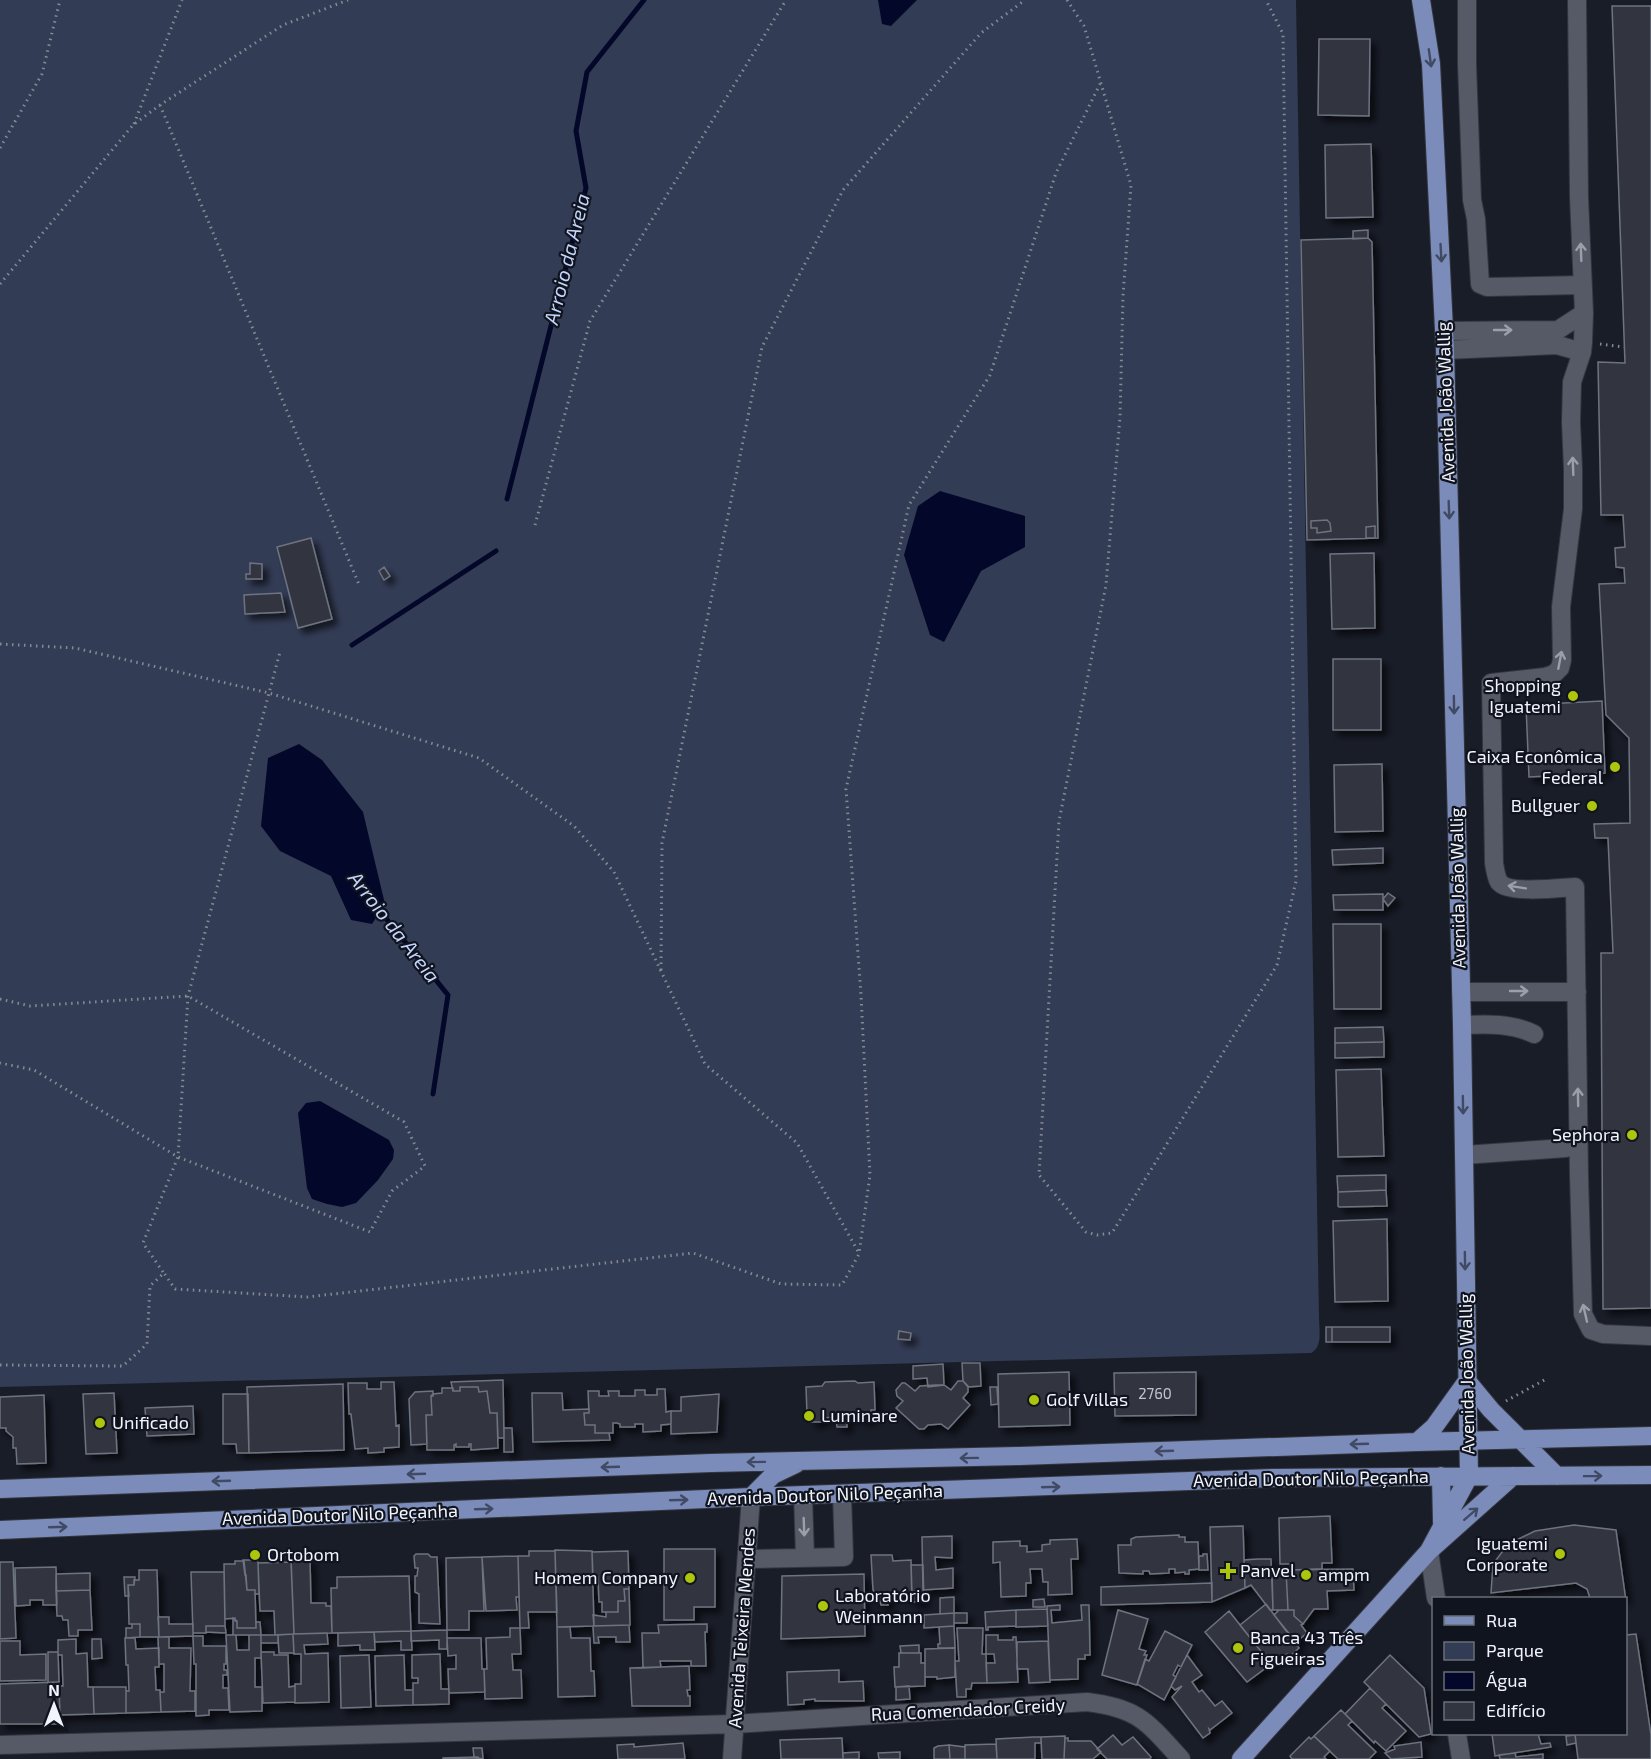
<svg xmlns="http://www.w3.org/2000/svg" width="1651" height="1759" font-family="'Exo 2',sans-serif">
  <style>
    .green { fill: #333c55 }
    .water { fill: #03082a }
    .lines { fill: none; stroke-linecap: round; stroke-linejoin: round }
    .stream { stroke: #03082a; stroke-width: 5 }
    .building { fill: #313540; stroke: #6e7380; stroke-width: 1.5; filter: url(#shadow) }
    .minor-casing { stroke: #34363f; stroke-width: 20 }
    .major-casing { stroke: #34363f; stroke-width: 20 }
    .path { stroke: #868a93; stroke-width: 3; stroke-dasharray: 1.5 4.5; stroke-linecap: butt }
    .minor { stroke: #555a66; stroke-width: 18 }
    .major { stroke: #7b8cba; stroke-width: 18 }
    .oneway { stroke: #404a64 }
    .oneway2 { stroke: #9b9faa }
    .poi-dot { fill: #adc60d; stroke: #10141e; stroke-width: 2 }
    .labels { text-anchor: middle; stroke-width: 4.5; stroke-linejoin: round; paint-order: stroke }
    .number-label { font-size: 15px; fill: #c1c4cd }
    .street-label { font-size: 18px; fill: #f1f4fc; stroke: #10141e }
    .poi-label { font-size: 18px; fill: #f1f4fc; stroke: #10141e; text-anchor: start }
    .water-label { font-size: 20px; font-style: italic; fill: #c4d5fe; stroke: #10141e }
  </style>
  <defs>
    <filter id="shadow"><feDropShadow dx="5.5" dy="5.5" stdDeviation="3" flood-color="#0009"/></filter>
  </defs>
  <rect width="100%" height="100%" fill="#191d28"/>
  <path class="green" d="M0 0H1296L1319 1317C1319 1330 1323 1347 1311 1353L0 1387Z"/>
  <path class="water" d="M878 0H917L891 26 882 24Z
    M940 491 1025 516V547L981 571 944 642 930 635 904 555 918 506Z
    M299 744 322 760 363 812 385 904 372 924 351 920 331 876 280 851 261 826 268 758Z
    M320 1101 389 1140 394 1150 393 1159 378 1180 356 1203 342 1207 327 1204 312 1199 307 1188 298 1113 306 1103Z"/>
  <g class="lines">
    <path class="stream" d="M507 499 586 188 576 131 587 72 644 0
      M352 645 496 551
      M376 906 448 995 433 1094"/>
  </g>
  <path class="building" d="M1612 6H1651V1308L1603 1309 1601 953H1613L1608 838H1595L1594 824 1630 823 1629 738 1606 715 1599 584 1625 583 1624 568 1616 567 1615 548 1625 547 1623 515H1601L1598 362 1625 363Z
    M1319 39H1370L1369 116 1318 115Z
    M1371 144 1373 217 1326 218 1325 145Z
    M1368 230V238L1353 239V231Z
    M1368 238 1372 242 1378 538 1307 540 1301 240Z
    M1327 520 1330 523 1331 531 1317 533V528H1311V521Z
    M1375 526V538H1366V527Z
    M311 538 332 619 298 628 277 547Z
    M1374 553 1375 628 1332 629 1330 554Z
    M250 563 262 564V579H246V574H250Z
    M384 567 390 576 384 580 379 571Z
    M281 593 285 612 245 614 244 595Z
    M1333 659H1381V730H1333Z
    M1602 701 1605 773 1529 777 1526 705Z
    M1382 764 1383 831 1335 832 1334 765Z
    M1383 848V863L1333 865 1332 850Z
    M1388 893 1395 898 1388 906 1383 899Z
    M1383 894V910H1334L1333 895Z
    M1333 924H1381V1009H1334Z
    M1383 1027 1384 1042 1335 1043V1028Z
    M1384 1042V1057L1335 1058V1043Z
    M1381 1069 1384 1156 1338 1157 1336 1070Z
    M1386 1175V1190L1338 1192 1337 1176Z
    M1386 1190 1387 1206 1339 1207 1338 1206V1192Z
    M1387 1219 1388 1301 1335 1302 1333 1221Z
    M1326 1327H1332V1342H1326Z
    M1332 1327H1390V1342H1332Z
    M899 1331 911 1333 910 1340 898 1339Z
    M962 1363H980L981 1386 968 1387 963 1381Z
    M943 1364 944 1385 928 1387 927 1378 913 1379V1366Z
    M1069 1372 1070 1425 999 1427 998 1374Z
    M1196 1372V1415L1115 1416 1114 1373Z
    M503 1380 504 1438H498L497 1413H490L487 1391 479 1392 478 1387H460V1391H453L451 1382Z
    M855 1381 858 1383 874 1382 875 1410H871V1420H861V1416L847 1417V1427H837L836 1417 822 1418V1422H811V1413L807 1414 806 1387 822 1386 825 1382Z
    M958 1381H963L968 1386V1392L963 1398 970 1405 948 1429 941 1424 928 1425 924 1429H919L896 1408 903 1401 897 1396 896 1390 902 1383H905L915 1391 920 1386 936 1385H944L951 1390Z
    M381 1382H394L396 1426 399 1425V1447L384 1448V1452L368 1453V1448L355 1449 351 1414H349L348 1383H367V1389H381Z
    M343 1384 344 1450 249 1453 247 1387Z
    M460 1387H478L479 1392 487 1391 490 1413H497L498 1448 471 1450V1444H469V1447H456V1444L454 1445V1450H427L426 1415H432L431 1396 433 1394 442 1393V1388H453V1391H460Z
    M990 1387H997L998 1404 991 1405Z
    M657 1389H665L666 1412 671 1411V1424L661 1425V1431L643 1432V1424H635V1427H620V1424L617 1423H613V1433H595V1425H585L584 1413H589L588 1391H599V1396H609L608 1391H619V1396H635V1390H645V1395H657Z
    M433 1391V1396H431L432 1415H426L427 1444 411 1445 409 1399 415 1392Z
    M114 1393 117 1453 86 1454 83 1394Z
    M532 1393H562L563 1410 589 1409V1413H584L585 1425H595V1433H609L610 1440 533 1442Z
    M223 1394H248L249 1453H237L236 1444H223Z
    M719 1394 717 1432 671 1434V1411H681V1397Z
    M44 1395 46 1463 17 1464 16 1448H13V1437L6 1431V1428H0V1397Z
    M193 1406 194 1434 147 1436 145 1408Z
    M504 1428H512L513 1452H504Z
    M1330 1516 1332 1563H1322V1569L1290 1570V1564H1280L1279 1518Z
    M1574 1525 1616 1530 1626 1601V1598H1590L1587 1589 1576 1583 1491 1593 1493 1564 1508 1544 1535 1531Z
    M1243 1526 1245 1588 1212 1602 1210 1527Z
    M1179 1535V1537H1185V1542H1198L1199 1569 1189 1570V1574H1185V1572L1175 1573V1569H1169V1573L1150 1574 1149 1571H1143V1574L1119 1573 1118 1545H1131V1539L1136 1537Z
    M952 1536V1558L935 1557 936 1570 953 1568V1588L923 1590 922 1537Z
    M1077 1539 1078 1559H1071L1072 1594 1048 1595V1582H1043L1042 1569H1030L1031 1583H1026V1596L1001 1597 1000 1562 993 1563V1542L1020 1541V1546H1027V1552L1042 1551V1545L1050 1544V1540Z
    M664 1549H715V1607H694V1620H664Z
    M555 1550 592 1551 594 1626 557 1627Z
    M529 1551H555L557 1612H528L529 1628H520L518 1556H529Z
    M628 1551 629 1589H624L625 1601H618V1612H602V1602H599L598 1577H593L592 1552Z
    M416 1554H428L431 1557H437L440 1624 419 1623V1594L415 1592V1576H417L418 1568H415L414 1556Z
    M1203 1554H1207L1208 1570H1199V1556H1203Z
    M871 1555H892L893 1561 911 1560 912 1595 900 1596V1593H888V1605H881L880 1601 873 1602V1597L875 1593 873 1590Z
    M518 1556 519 1597H516L517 1610 486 1611 482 1557Z
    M308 1557V1561L310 1560 311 1603H326V1606H331L332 1633 294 1634 291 1558Z
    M482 1557 484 1611H469V1630H447L446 1558Z
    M1258 1559H1271L1273 1610H1270L1251 1585 1245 1588 1244 1560Z
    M243 1560H256L258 1562 259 1594H255V1590H247L246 1575H245Z
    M235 1561H244L247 1590H255L256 1628H237V1621H235V1618L225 1619 224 1564H235Z
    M0 1562H13L16 1638 0 1639Z
    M291 1562 294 1634 275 1635 274 1611H260L258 1563Z
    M911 1565H923L924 1602H912Z
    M56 1567 57 1605H43V1600H30V1605L16 1606 15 1568Z
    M1353 1569 1354 1590 1327 1591 1328 1609H1314L1303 1624 1294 1616V1610H1288L1286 1570Z
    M139 1570H157L159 1637H140V1624H129L128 1585H134V1580H139Z
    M1286 1570 1288 1610H1273L1272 1571Z
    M191 1572H224L225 1626H206V1633H193Z
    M90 1573V1590L56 1591V1574Z
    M864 1574 865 1636 781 1639 782 1576Z
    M409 1576 411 1631 332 1633 331 1588H337V1577Z
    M124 1577H135L134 1585H128L129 1596H125Z
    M1212 1583V1602L1101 1605V1587Z
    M624 1589H629L630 1625 594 1626 593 1615 606 1617V1612H618V1601H625Z
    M90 1590 92 1630H78V1636H69L68 1620H63L62 1616H57L56 1591Z
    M954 1597V1613L940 1614V1598Z
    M1044 1599 1045 1607H1033V1600Z
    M1266 1604 1299 1648 1289 1657 1287 1654 1283 1657 1282 1655 1271 1664 1240 1625Z
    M1060 1605V1610H1051L1052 1623 1082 1620 1081 1605H1089L1090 1655H1085V1659H1078V1679L1050 1680 1047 1606Z
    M1047 1609 1048 1626 1016 1627V1610Z
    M1016 1610V1626L988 1627V1630H986L985 1612Z
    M1118 1610 1148 1619 1139 1649 1146 1651 1144 1655H1147L1137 1685 1102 1675Z
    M1279 1610H1294V1616L1303 1624 1301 1625 1307 1633 1296 1642 1274 1615Z
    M1229 1611 1271 1664 1247 1682 1205 1632Z
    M954 1613H967V1623H954Z
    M954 1613V1626L924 1628V1615Z
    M158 1617H169V1624H193V1636L159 1637Z
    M233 1618 237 1621V1628H256V1622H260L261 1635H233Z
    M132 1624H140V1637L126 1638V1628H132Z
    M707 1624V1632H705L706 1666H691V1661H660L661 1667 643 1668 642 1633H659L658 1625Z
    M629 1625 630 1642H616V1637H598L599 1643H594L593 1626Z
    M206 1626H225L226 1633 206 1632Z
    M954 1626 955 1648H938V1644H940L939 1627Z
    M557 1627H570L571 1638H590L591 1671H594L595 1696 558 1697Z
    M510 1628H520L521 1654H512L513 1670H521L522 1698 485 1699 484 1669H487L486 1638 510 1637Z
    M957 1628H983L982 1654H986L987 1683H972L971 1689H966V1697H957L955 1661H959Z
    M447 1630V1649H439V1640L411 1641V1631Z
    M411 1631 412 1650H401V1641L375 1642 374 1632Z
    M1165 1631 1192 1645 1181 1667 1178 1665 1173 1675 1176 1677 1164 1700 1137 1684 1145 1659 1149 1661Z
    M374 1632 375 1650H360V1645L338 1646V1633Z
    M327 1633 328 1644 304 1645 305 1654 328 1653 329 1702 295 1703V1684H301V1654H294L293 1634Z
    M293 1634 294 1653H279L278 1635Z
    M1636 1634 1651 1735V1759H1578L1575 1734H1626V1635Z
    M226 1635H236L237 1650H249V1635H261V1658H255V1687H262V1711L230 1712Z
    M261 1635H278V1643H261Z
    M986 1635H998V1640H1013V1637H1016L1018 1682 987 1683 986 1663H995L994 1654H986Z
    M193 1636H203V1646H226V1664H224V1670H227V1675H223V1688H228L229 1710H209V1715L196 1716V1664H194Z
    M158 1637H169V1648H191L190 1691H195V1711L161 1712 160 1692H164V1664H159Z
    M125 1638H135L136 1649 159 1648V1667H155L156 1690H160L161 1712 126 1713V1691H129L128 1665H126Z
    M447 1638H481L482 1669H484L485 1692 449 1693 448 1669H456V1655L448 1656Z
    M76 1639V1654L87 1653 88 1687H93L94 1714 60 1715 59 1686H63L62 1655H58V1640Z
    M92 1639H101L102 1658 92 1659Z
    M0 1641H20V1655L46 1654V1680L0 1681Z
    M1048 1641 1050 1682 1029 1683 1028 1669H1017V1642Z
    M919 1645V1653H901L900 1646Z
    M955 1648V1677L937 1679V1677H925V1649Z
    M48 1652H58L59 1682 48 1683Z
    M261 1652H274V1655H288L289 1687 295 1686V1702L263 1703Z
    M899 1653H921V1663H925V1686L895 1687 894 1667H899Z
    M440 1654 441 1689H449V1704L413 1705V1683H418V1678H412V1655Z
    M369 1655 371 1707 341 1708 340 1656Z
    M404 1655 405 1690H413V1705L376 1706 375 1656Z
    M1187 1655 1202 1675 1192 1682 1199 1692 1202 1690 1215 1706 1222 1701 1232 1713 1210 1730 1209 1729 1210 1733 1203 1738 1172 1697 1182 1686 1175 1690 1171 1686Z
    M1390 1655 1424 1688 1431 1734 1419 1737 1364 1682Z
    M689 1666 690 1690H687L688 1696H690V1706H632L630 1668Z
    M839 1670V1682L863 1681 864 1701H815V1699L804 1700V1704L788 1705 787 1672Z
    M59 1682 60 1724H0V1684Z
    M909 1686 910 1699 896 1700V1687Z
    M93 1687H126V1713L94 1714Z
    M1370 1688 1386 1704 1382 1708 1406 1731 1386 1751 1375 1741 1374 1743 1345 1714Z
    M1341 1710 1352 1721 1348 1725 1376 1752 1369 1759H1338L1314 1736Z
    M1492 1734H1538L1541 1744 1550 1743 1551 1747 1495 1756Z
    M1113 1735 1122 1745 1133 1737 1151 1757 1150 1759H1107L1097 1749Z
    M1575 1735 1576 1743 1567 1745 1566 1736Z
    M1065 1736 1064 1759H1042L1041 1737Z
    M1314 1736 1330 1751 1324 1757 1326 1759H1292L1290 1756 1309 1737 1311 1739Z
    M1034 1737H1041V1743H1035V1759H997L996 1739Z
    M842 1738 843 1759H781L780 1740Z
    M1065 1738H1068V1741H1091L1101 1752 1093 1759H1064Z
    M1421 1742 1422 1757 1391 1759 1385 1753 1395 1749 1394 1746Z
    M683 1743 685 1759H618L617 1745 634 1744V1747Z
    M996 1744 997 1759H965V1745Z
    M949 1745 950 1759H934V1748L938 1746Z
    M949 1745 965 1747V1759H950Z
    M473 1748H482L483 1759 474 1757Z
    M859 1752V1759H843V1753Z
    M900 1752V1759H879L878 1753Z
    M1515 1753 1516 1757 1543 1754V1759H1500L1499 1755Z
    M478 1757V1759H443V1758Z"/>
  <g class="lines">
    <g class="minor-casing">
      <path id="minor" d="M1467 0V65L1472 200 1476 219 1480 284 1487 287 1582 285
        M1577 0 1579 197 1584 313 1583 342 1582 352 1572 382 1571 422 1573 469V509L1561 607 1562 660 1560 668 1554 674 1545 677 1491 683 1494 863C1495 869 1496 877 1499 882 1508 894 1560 888 1575 887L1579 1176 1583 1314 1591 1330 1603 1334 1651 1336
        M1444 331 1558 330 1584 313
        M1445 350 1557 345 1582 352
        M1461 992H1577
        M1462 1025C1487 1024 1511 1023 1534 1034
        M1464 1155 1566 1148
        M803 1495 805 1558
        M1429 1551 1436 1598
        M747 1559 844 1557 842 1494
        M1457 1734 1461 1759
        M0 1745 734 1724 1087 1702C1139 1708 1148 1723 1181 1759
        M732 1759 751 1497"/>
    </g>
    <g class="major-casing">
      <path id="major" d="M1421 0 1431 64 1445 350 1462 1025 1469 1476 1429 1551
        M1467 1381 1491 1410 1557 1476
        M1417 1442 1434 1427 1467 1381
        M1441 1476 1442 1522
        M0 1489 711 1463 1020 1456 1417 1442 1651 1436
        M751 1497 773 1475 796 1464
        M0 1530 751 1497 1273 1478 1651 1475
        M1241 1759 1429 1551 1513 1476"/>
    </g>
    <path class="path" d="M1067 0 1084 26 1131 185 1123 296 1120 417 1106 585 1059 821 1039 1175 1086 1232 1097 1235 1112 1233 1277 965 1296 881 1283 34 1266 0
      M160 105 360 587
      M134 124 182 0
      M0 148 42 74 60 0
      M0 284 133 125 160 105 283 25 348 0
      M1600 344 1624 347
      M535 525 590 321 786 0
      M0 644 75 648 269 693 479 758 574 826 614 872 705 1064 797 1143 859 1253
      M661 970 662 843 762 347 843 190 981 33 1025 0
      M0 999 30 1006 188 996 404 1122 425 1166 392 1191 370 1232 178 1157 34 1070 0 1063
      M163 1272 143 1243 178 1157 188 996 280 652
      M0 1365 123 1366 147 1344 150 1286 164 1273 175 1289 307 1297 693 1253 781 1284 842 1285 859 1254 870 1175 861 995 846 789 909 505 990 375 1056 173 1100 84
      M1506 1401 1548 1378"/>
    <use href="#minor" class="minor"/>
    <use href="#major" class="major"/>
  </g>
  <defs><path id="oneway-shaft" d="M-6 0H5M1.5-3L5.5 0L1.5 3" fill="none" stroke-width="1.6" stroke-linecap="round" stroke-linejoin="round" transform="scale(1.5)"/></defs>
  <g class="oneway">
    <use href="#oneway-shaft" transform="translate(1430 58) rotate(82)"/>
    <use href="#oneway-shaft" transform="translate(1441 253) rotate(87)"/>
    <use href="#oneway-shaft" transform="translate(1449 510) rotate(88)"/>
    <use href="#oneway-shaft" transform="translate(1454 705) rotate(89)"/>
    <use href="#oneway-shaft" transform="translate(1463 1105) rotate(89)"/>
    <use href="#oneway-shaft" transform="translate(1465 1261) rotate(89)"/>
    <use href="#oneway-shaft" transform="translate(1359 1444) rotate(178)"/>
    <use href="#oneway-shaft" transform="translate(1164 1451) rotate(178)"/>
    <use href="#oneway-shaft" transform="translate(969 1458) rotate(179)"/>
    <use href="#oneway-shaft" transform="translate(756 1462) rotate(179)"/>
    <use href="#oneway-shaft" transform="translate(610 1467) rotate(178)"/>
    <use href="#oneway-shaft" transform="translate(416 1474) rotate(178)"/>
    <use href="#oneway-shaft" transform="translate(1593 1476) rotate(-1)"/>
    <use href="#oneway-shaft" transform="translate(221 1481) rotate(178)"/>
    <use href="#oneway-shaft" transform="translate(1051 1487) rotate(-2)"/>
    <use href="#oneway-shaft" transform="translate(679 1500) rotate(-2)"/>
    <use href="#oneway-shaft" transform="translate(484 1509) rotate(-2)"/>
    <use href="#oneway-shaft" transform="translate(1471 1514) rotate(-41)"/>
    <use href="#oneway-shaft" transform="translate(58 1527) rotate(-2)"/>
  </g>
  <g class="oneway2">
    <use href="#oneway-shaft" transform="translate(1581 252) rotate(-92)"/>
    <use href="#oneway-shaft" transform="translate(1503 330)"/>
    <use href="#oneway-shaft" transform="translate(1573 466) rotate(-92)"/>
    <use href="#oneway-shaft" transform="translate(1560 660) rotate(-79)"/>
    <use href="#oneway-shaft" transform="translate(1517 887) rotate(-171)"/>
    <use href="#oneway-shaft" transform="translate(1519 991)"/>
    <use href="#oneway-shaft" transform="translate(1578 1097) rotate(-91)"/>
    <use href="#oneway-shaft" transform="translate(1585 1313) rotate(-103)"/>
    <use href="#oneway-shaft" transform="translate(804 1527) rotate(88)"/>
  </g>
  <g class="poi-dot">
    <circle cx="1573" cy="696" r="6"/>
    <circle cx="1615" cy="767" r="6"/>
    <circle cx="1592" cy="806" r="6"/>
    <circle cx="1632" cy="1135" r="6"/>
    <circle cx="1034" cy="1400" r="6"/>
    <circle cx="809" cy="1416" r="6"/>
    <circle cx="100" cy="1423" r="6"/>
    <circle cx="1560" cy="1554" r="6"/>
    <circle cx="255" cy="1555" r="6"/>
    <path d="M1225 1562h6v6h6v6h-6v6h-6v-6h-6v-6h6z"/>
    <circle cx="1306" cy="1575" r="6"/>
    <circle cx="690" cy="1578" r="6"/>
    <circle cx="823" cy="1606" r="6"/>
    <circle cx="1238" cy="1648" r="6"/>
  </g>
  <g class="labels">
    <g class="number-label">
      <text x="1155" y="1399">2760</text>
    </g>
    <g class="street-label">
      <text transform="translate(1446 402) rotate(-92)" y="6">Avenida João Wallig</text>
      <text transform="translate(1458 888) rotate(-91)" y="6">Avenida João Wallig</text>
      <text transform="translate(1467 1374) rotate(-91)" y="6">Avenida João Wallig</text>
      <text transform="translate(1311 1479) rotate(-1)" y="6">Avenida Doutor Nilo Peçanha</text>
      <text transform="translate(825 1495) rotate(-2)" y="6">Avenida Doutor Nilo Peçanha</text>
      <text transform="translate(340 1515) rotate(-2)" y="6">Avenida Doutor Nilo Peçanha</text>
      <text transform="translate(742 1628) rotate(-86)" y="6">Avenida Teixeira Mendes</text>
      <text transform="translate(968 1710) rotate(-3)" y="6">Rua Comendador Creidy</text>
    </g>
    <g class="poi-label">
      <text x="1561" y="692" text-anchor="end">Shopping<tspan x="1561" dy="21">Iguatemi</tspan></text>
      <text x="1603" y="763" text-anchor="end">Caixa Econômica<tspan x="1603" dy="21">Federal</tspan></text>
      <text x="1580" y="812" text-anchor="end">Bullguer</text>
      <text x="1620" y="1141" text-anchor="end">Sephora</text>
      <text x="1046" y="1406">Golf Villas</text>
      <text x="821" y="1422">Luminare</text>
      <text x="112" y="1429">Unificado</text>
      <text x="1548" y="1550" text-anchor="end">Iguatemi<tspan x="1548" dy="21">Corporate</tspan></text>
      <text x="267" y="1561">Ortobom</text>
      <text x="1240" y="1577">Panvel</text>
      <text x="1318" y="1581">ampm</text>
      <text x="678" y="1584" text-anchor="end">Homem Company</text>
      <text x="835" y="1602">Laboratório<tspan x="835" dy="21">Weinmann</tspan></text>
      <text x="1250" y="1644">Banca 43 Três<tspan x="1250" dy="21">Figueiras</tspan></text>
    </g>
    <g class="water-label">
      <text transform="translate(567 259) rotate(-76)" y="7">Arroio da Areia</text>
      <text transform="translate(394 927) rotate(52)" y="7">Arroio da Areia</text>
    </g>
  </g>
  <rect x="1432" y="1597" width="195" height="138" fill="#10141e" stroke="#6a6e77" stroke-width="1.5"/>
  <rect x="1444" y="1616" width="30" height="9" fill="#7b8cba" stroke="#6a6e77" stroke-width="1.5"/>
  <text x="1486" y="1627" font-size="18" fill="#f1f4fc">Rua</text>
  <rect x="1444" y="1642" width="30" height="18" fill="#333c55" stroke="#6a6e77" stroke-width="1.5"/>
  <text x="1486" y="1657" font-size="18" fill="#f1f4fc">Parque</text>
  <rect x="1444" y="1672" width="30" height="18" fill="#03082a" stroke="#6a6e77" stroke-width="1.5"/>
  <text x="1486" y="1687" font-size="18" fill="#f1f4fc">Água</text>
  <rect x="1444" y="1702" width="30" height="18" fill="#313540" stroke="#6a6e77" stroke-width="1.5"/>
  <text x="1486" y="1717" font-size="18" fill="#f1f4fc">Edifício</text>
  <g transform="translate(54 1705)" stroke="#10141e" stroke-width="4.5" paint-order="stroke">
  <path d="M0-4.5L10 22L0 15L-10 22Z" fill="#f1f4fc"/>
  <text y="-9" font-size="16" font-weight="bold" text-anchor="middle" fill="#f1f4fc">N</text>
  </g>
</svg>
